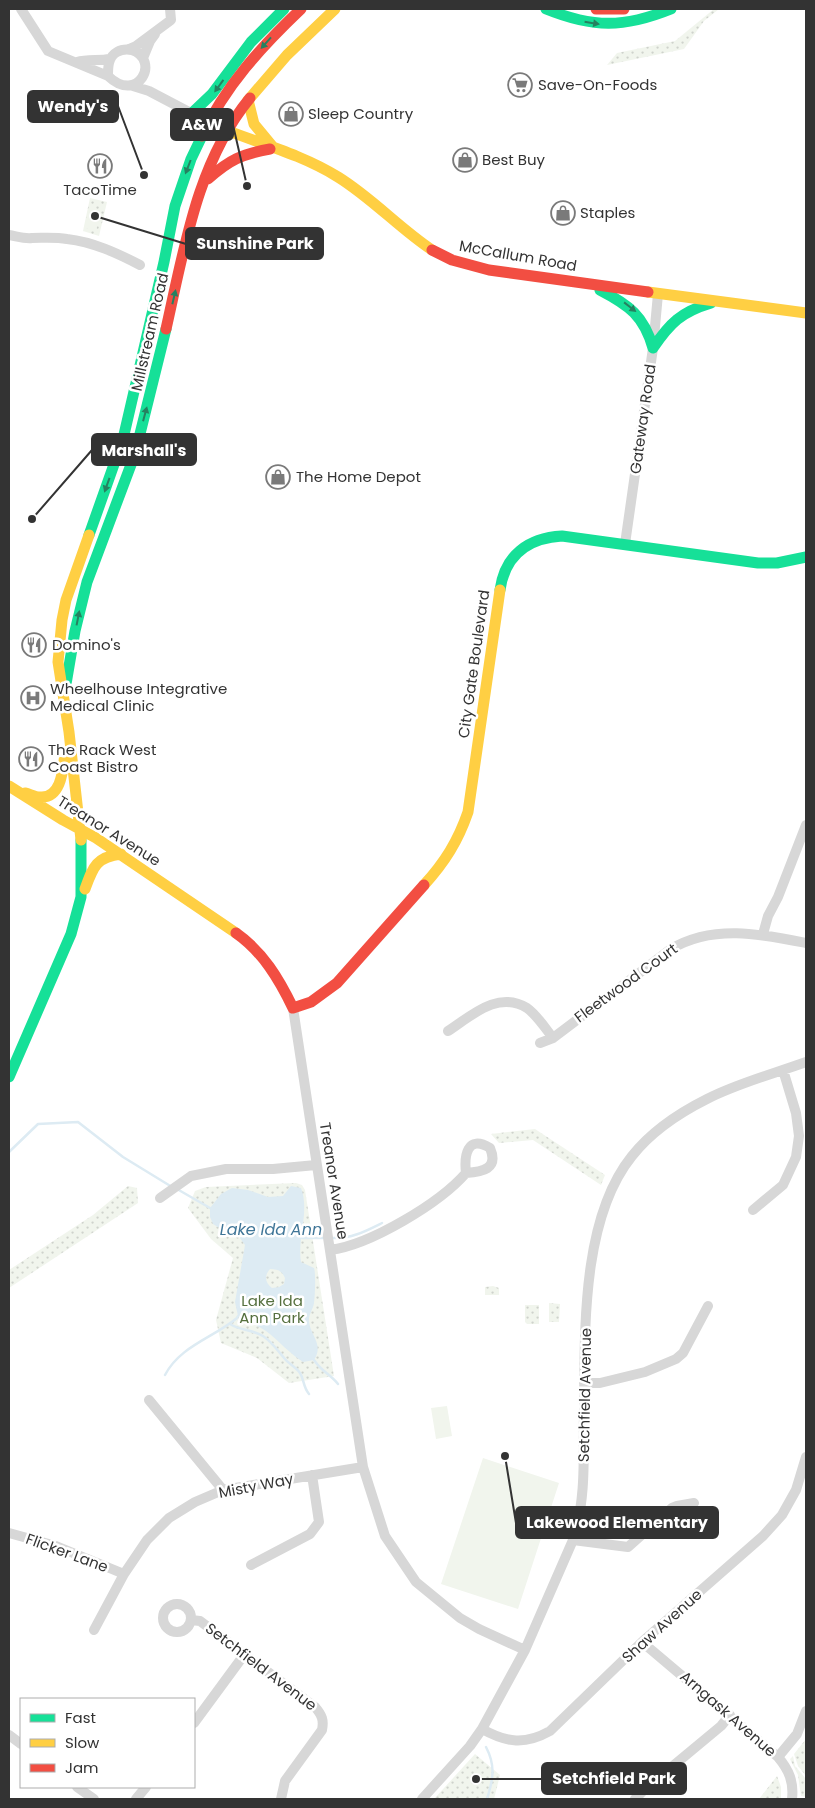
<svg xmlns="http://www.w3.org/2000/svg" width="815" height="1808" font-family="Poppins,sans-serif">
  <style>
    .park { fill: url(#park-dots) }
    .pitch { fill: #f1f5ed }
    .water { fill: #ddebf3; fill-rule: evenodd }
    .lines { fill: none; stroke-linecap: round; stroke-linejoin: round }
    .stream { stroke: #ddebf3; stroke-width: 2.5 }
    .street { stroke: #d7d7d7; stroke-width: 10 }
    .fast { stroke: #16e098; stroke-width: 11 }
    .slow { stroke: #ffcf43; stroke-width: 11 }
    .jam { stroke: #f24e42; stroke-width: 11 }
    .oneway { fill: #268160 }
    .labels { text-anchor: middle; stroke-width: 5; stroke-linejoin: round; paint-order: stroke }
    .poi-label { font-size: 15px; fill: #333; stroke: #fff; text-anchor: start }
    .street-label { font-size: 15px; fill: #333; stroke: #fff }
    .park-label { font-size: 15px; fill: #56703f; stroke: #fff }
    .water-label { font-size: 16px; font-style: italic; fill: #3f7597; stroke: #fff }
    .leader { fill: none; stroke: #333; stroke-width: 2 }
    .callout-dot { fill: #333; stroke: #fff; stroke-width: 2 }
    .callout { fill: #333; stroke: #333; stroke-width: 2 }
    .callout-label { font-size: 16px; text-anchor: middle; font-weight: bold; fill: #fff }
  </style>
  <defs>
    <pattern id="park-dots" width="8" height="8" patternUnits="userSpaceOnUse" patternTransform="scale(1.25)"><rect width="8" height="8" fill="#f1f5ed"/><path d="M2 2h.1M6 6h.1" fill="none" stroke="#cfd2cc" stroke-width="1.8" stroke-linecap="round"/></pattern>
  </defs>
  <rect width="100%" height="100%" fill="#fff"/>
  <path class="park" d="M714 9H719L704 21 684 49 607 65 617 53 675 41Z
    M90 198 107 202 99 236 83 231Z
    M535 1129 605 1175 601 1185 533 1140 499 1143 491 1134Z
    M296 1183 302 1185 305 1190 334 1376 289 1383 257 1358 221 1343 216 1320 233 1258 211 1239 188 1208 195 1191 206 1187Z
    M128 1186 137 1188 138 1203 9 1288V1270L93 1215Z
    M493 1286 499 1288V1295H485V1287Z
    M549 1303 560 1304 559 1322H549Z
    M525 1305H539V1324H527L525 1322Z
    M806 1739V1776L798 1766 794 1754Z
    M475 1754 500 1775 494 1799H434Z
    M793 1756 795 1766 806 1779V1797L801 1796 798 1775 790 1759Z
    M777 1776 781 1787V1799H759Z"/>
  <path class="pitch" d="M88 211 100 215 96 231 84 228Z
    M447 1406 452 1436 436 1439 431 1408Z
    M483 1458 559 1483 518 1609 441 1584Z"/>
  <path class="water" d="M291 1186 301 1188C310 1212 297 1238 301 1262L314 1268C316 1273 315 1296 314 1303 313 1310 308 1315 309 1322 311 1336 324 1345 314 1360L303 1362C289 1353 279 1341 266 1331 257 1325 247 1322 238 1316L235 1302 245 1245 237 1234 224 1231 213 1224 210 1217V1208L221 1194 232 1188 248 1190 268 1197 283 1196ZM270 1269C278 1269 282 1271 285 1278L284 1284 279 1287 272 1288C265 1283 264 1276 270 1269Z"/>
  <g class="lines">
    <path class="stream" d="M9 1152 38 1124 78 1122 123 1157 172 1187
      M177 1189 210 1208
      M302 1238H324
      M332 1238C351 1239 366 1231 382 1223
      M230 1324C241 1331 251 1329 263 1336 272 1342 278 1351 285 1359 289 1364 296 1367 300 1373 304 1379 303 1387 309 1394
      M314 1360C322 1372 330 1374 338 1384
      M165 1375C180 1346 213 1338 237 1318L238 1316
      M486 1747C496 1766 493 1780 487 1799"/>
    <path class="street" d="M21 9 48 51 108 76C138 105 161 60 132 50 127 49 122 49 117 52 108 57 108 67 108 76
      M129 49 136 46 171 20 170 9
      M143 58 150 41 155 34
      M77 62C87 59 99 61 110 59
      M133 86 149 91 208 122
      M9 235C16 236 24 239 32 238 44 238 55 237 67 239 93 242 117 253 140 265
      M625 544 653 348 658 294
      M763 934 768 916 778 897 806 825
      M293 1008 363 1467 385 1536 416 1582 460 1618 479 1629 525 1650
      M448 1031C471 1016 498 990 527 1008 537 1015 545 1028 553 1038
      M540 1043 553 1038 671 949C713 924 761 934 806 943
      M160 1198 191 1176 226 1169H273L316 1165
      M753 1210 783 1185 796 1157 799 1136 796 1113 783 1070
      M330 1250C370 1245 440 1203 466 1173 464 1156 467 1134 490 1148 499 1169 482 1172 466 1173
      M584 1383H600L645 1372 676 1359 683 1353 708 1306
      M149 1400 223 1490
      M9 1533 56 1546 124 1574
      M573 1540 628 1547 672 1508 677 1506 694 1503
      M251 1565 310 1534 319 1522 312 1475
      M163 1618a14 14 0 1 1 28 0a14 14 0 1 1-28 0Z
      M191 1620 200 1621 315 1707C322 1715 324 1720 322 1730L285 1781 281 1799
      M94 1630 124 1574 147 1540 169 1518 195 1502 223 1490 363 1467
      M642 1642 778 1757C789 1770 794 1782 792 1799
      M194 1723 244 1655
      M482 1729C507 1743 525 1745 550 1731L642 1642 763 1536 782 1515 796 1490 806 1457
      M9 1735 21 1744
      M778 1757 797 1734 806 1711
      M77 1787 94 1799
      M136 1799 146 1787
      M422 1799 470 1746 482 1729 525 1650 573 1540C587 1497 583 1453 584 1409 585 1332 581 1219 632 1156 651 1132 679 1113 707 1099 738 1083 773 1074 806 1062
      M635 1799 644 1790 721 1726 730 1715"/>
    <path class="fast" d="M546 9C593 28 624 28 671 9
      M191 114 212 94 251 42 284 9
      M600 290C629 305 644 316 653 348
      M653 348C670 323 681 312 711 303
      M89 535 123 439 164 262 175 206 191 159 202 136
      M500 590C505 555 528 538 562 536L758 563H777L806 557
      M66 684 75 631 87 582 135 454 166 329
      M9 1077 71 934 81 897V840"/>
    <path class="slow" d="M250 98 287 55 335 9
      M248 100 254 124 273 147
      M218 127C258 143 301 154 338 177 372 198 399 228 432 250
      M648 292 806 313
      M9 786 63 820 96 838 236 933
      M25 793C30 794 35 797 40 797 62 799 63 768 65 753
      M81 840 69 732 58 662 62 620 66 600 89 535
      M424 885C445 862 458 841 468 812L500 590
      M85 889C93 867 96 857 121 854"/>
    <path class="jam" d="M596 9H624
      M202 136C225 86 262 46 301 9
      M208 179C229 160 242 154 270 149
      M432 250 452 260 489 270 648 292
      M166 329C184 250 197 162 250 98
      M236 933C263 952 279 979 293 1008L311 1002 337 983 424 885"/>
  </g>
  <defs><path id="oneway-solid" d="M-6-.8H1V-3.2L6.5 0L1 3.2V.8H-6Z" transform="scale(1.25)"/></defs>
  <g class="oneway">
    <use href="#oneway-solid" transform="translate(592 23) rotate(9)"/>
    <use href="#oneway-solid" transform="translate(266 43) rotate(132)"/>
    <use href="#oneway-solid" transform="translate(219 86) rotate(126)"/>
    <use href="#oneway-solid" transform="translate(188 167) rotate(111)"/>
    <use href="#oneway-solid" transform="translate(174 297) rotate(-77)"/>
    <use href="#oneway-solid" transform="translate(630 307) rotate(38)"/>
    <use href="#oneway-solid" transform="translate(145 414) rotate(-75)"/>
    <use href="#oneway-solid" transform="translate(107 485) rotate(110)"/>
    <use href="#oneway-solid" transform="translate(78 618) rotate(-79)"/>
  </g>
  <defs>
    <g id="supermarket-ring" transform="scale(1.25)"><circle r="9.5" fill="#fff" stroke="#7a7a7a" stroke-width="1.5"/><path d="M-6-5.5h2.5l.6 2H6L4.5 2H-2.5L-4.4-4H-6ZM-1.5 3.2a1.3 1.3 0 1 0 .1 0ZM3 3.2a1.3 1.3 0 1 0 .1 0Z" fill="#7a7a7a"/></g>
    <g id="shop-ring" transform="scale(1.25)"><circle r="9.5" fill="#fff" stroke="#7a7a7a" stroke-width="1.5"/><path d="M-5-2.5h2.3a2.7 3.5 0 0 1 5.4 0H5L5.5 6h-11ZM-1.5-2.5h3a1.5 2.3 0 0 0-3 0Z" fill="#7a7a7a"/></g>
    <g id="restaurant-ring" transform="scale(1.25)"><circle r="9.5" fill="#fff" stroke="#7a7a7a" stroke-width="1.5"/><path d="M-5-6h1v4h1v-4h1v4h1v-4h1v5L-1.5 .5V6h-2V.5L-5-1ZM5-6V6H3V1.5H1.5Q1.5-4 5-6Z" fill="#7a7a7a"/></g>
    <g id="hospital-ring" transform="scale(1.25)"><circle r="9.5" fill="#fff" stroke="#7a7a7a" stroke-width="1.5"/><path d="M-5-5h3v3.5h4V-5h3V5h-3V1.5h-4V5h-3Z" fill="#7a7a7a"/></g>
  </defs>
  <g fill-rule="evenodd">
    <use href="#supermarket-ring" x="520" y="85"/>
    <use href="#shop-ring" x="291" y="114"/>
    <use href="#shop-ring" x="465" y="160"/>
    <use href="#restaurant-ring" x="100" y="166"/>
    <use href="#shop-ring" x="563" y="213"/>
    <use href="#shop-ring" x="278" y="477"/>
    <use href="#restaurant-ring" x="34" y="645"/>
    <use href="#hospital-ring" x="33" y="698"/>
    <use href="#restaurant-ring" x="31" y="759"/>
  </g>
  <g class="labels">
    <g class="poi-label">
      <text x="538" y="90">Save-On-Foods</text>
      <text x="308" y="119">Sleep Country</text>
      <text x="482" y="165">Best Buy</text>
      <text x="100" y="195" text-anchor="middle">TacoTime</text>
      <text x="580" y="218">Staples</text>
      <text x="296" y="482">The Home Depot</text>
      <text x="52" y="650">Domino's</text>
      <text x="50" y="694">Wheelhouse Integrative<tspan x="50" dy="17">Medical Clinic</tspan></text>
      <text x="48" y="755">The Rack West<tspan x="48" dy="17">Coast Bistro</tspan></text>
    </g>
    <g class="street-label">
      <text transform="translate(518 256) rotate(10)" y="5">McCallum Road</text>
      <text transform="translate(150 332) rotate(-77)" y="5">Millstream Road</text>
      <text transform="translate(643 419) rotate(-82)" y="5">Gateway Road</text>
      <text transform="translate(474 664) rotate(-82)" y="5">City Gate Boulevard</text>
      <text transform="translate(109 831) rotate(32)" y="5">Treanor Avenue</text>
      <text transform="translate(626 983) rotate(-36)" y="5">Fleetwood Court</text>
      <text transform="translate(334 1181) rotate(81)" y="5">Treanor Avenue</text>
      <text transform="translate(585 1395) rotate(-89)" y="5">Setchfield Avenue</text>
      <text transform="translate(256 1486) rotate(-11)" y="5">Misty Way</text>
      <text transform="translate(67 1553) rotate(20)" y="5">Flicker Lane</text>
      <text transform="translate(662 1626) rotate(-42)" y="5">Shaw Avenue</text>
      <text transform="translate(261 1667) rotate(37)" y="5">Setchfield Avenue</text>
      <text transform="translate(728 1714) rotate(41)" y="5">Arngask Avenue</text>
    </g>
    <g class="park-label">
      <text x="272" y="1306">Lake Ida<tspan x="272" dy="17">Ann Park</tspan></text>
    </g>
    <g class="water-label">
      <text x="271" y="1235">Lake Ida Ann</text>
    </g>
  </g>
  <path class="leader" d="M144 175L118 106M247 186L233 125M95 216L186 244M32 519L92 450M505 1456L516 1523M476 1779L542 1779"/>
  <g class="callout-dot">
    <circle cx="144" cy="175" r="5"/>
    <circle cx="247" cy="186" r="5"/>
    <circle cx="95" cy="216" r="5"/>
    <circle cx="32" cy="519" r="5"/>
    <circle cx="505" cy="1456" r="5"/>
    <circle cx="476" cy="1779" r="5"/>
  </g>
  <g class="callout">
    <rect x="28" y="91" width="90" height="31" rx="5"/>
    <rect x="171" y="109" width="62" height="31" rx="5"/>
    <rect x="186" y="228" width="137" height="31" rx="5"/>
    <rect x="92" y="434" width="104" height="31" rx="5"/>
    <rect x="516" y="1507" width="202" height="31" rx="5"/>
    <rect x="542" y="1763" width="144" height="31" rx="5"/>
  </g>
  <g class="callout-label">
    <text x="73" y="112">Wendy's</text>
    <text x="202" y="130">A&amp;W</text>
    <text x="255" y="249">Sunshine Park</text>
    <text x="144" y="456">Marshall's</text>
    <text x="617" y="1528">Lakewood Elementary</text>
    <text x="614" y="1784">Setchfield Park</text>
  </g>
  <rect width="815" height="1808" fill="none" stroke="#333333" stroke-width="20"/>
  <rect x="20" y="1698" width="175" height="90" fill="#ffffff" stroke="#adadad"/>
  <rect x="30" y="1714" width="25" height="8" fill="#16e098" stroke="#adadad"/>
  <text x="65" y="1723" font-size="15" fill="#333333">Fast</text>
  <rect x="30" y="1739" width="25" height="8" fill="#ffcf43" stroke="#adadad"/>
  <text x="65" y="1748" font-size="15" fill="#333333">Slow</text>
  <rect x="30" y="1764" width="25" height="8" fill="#f24e42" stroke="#adadad"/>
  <text x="65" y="1773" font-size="15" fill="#333333">Jam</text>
</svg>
